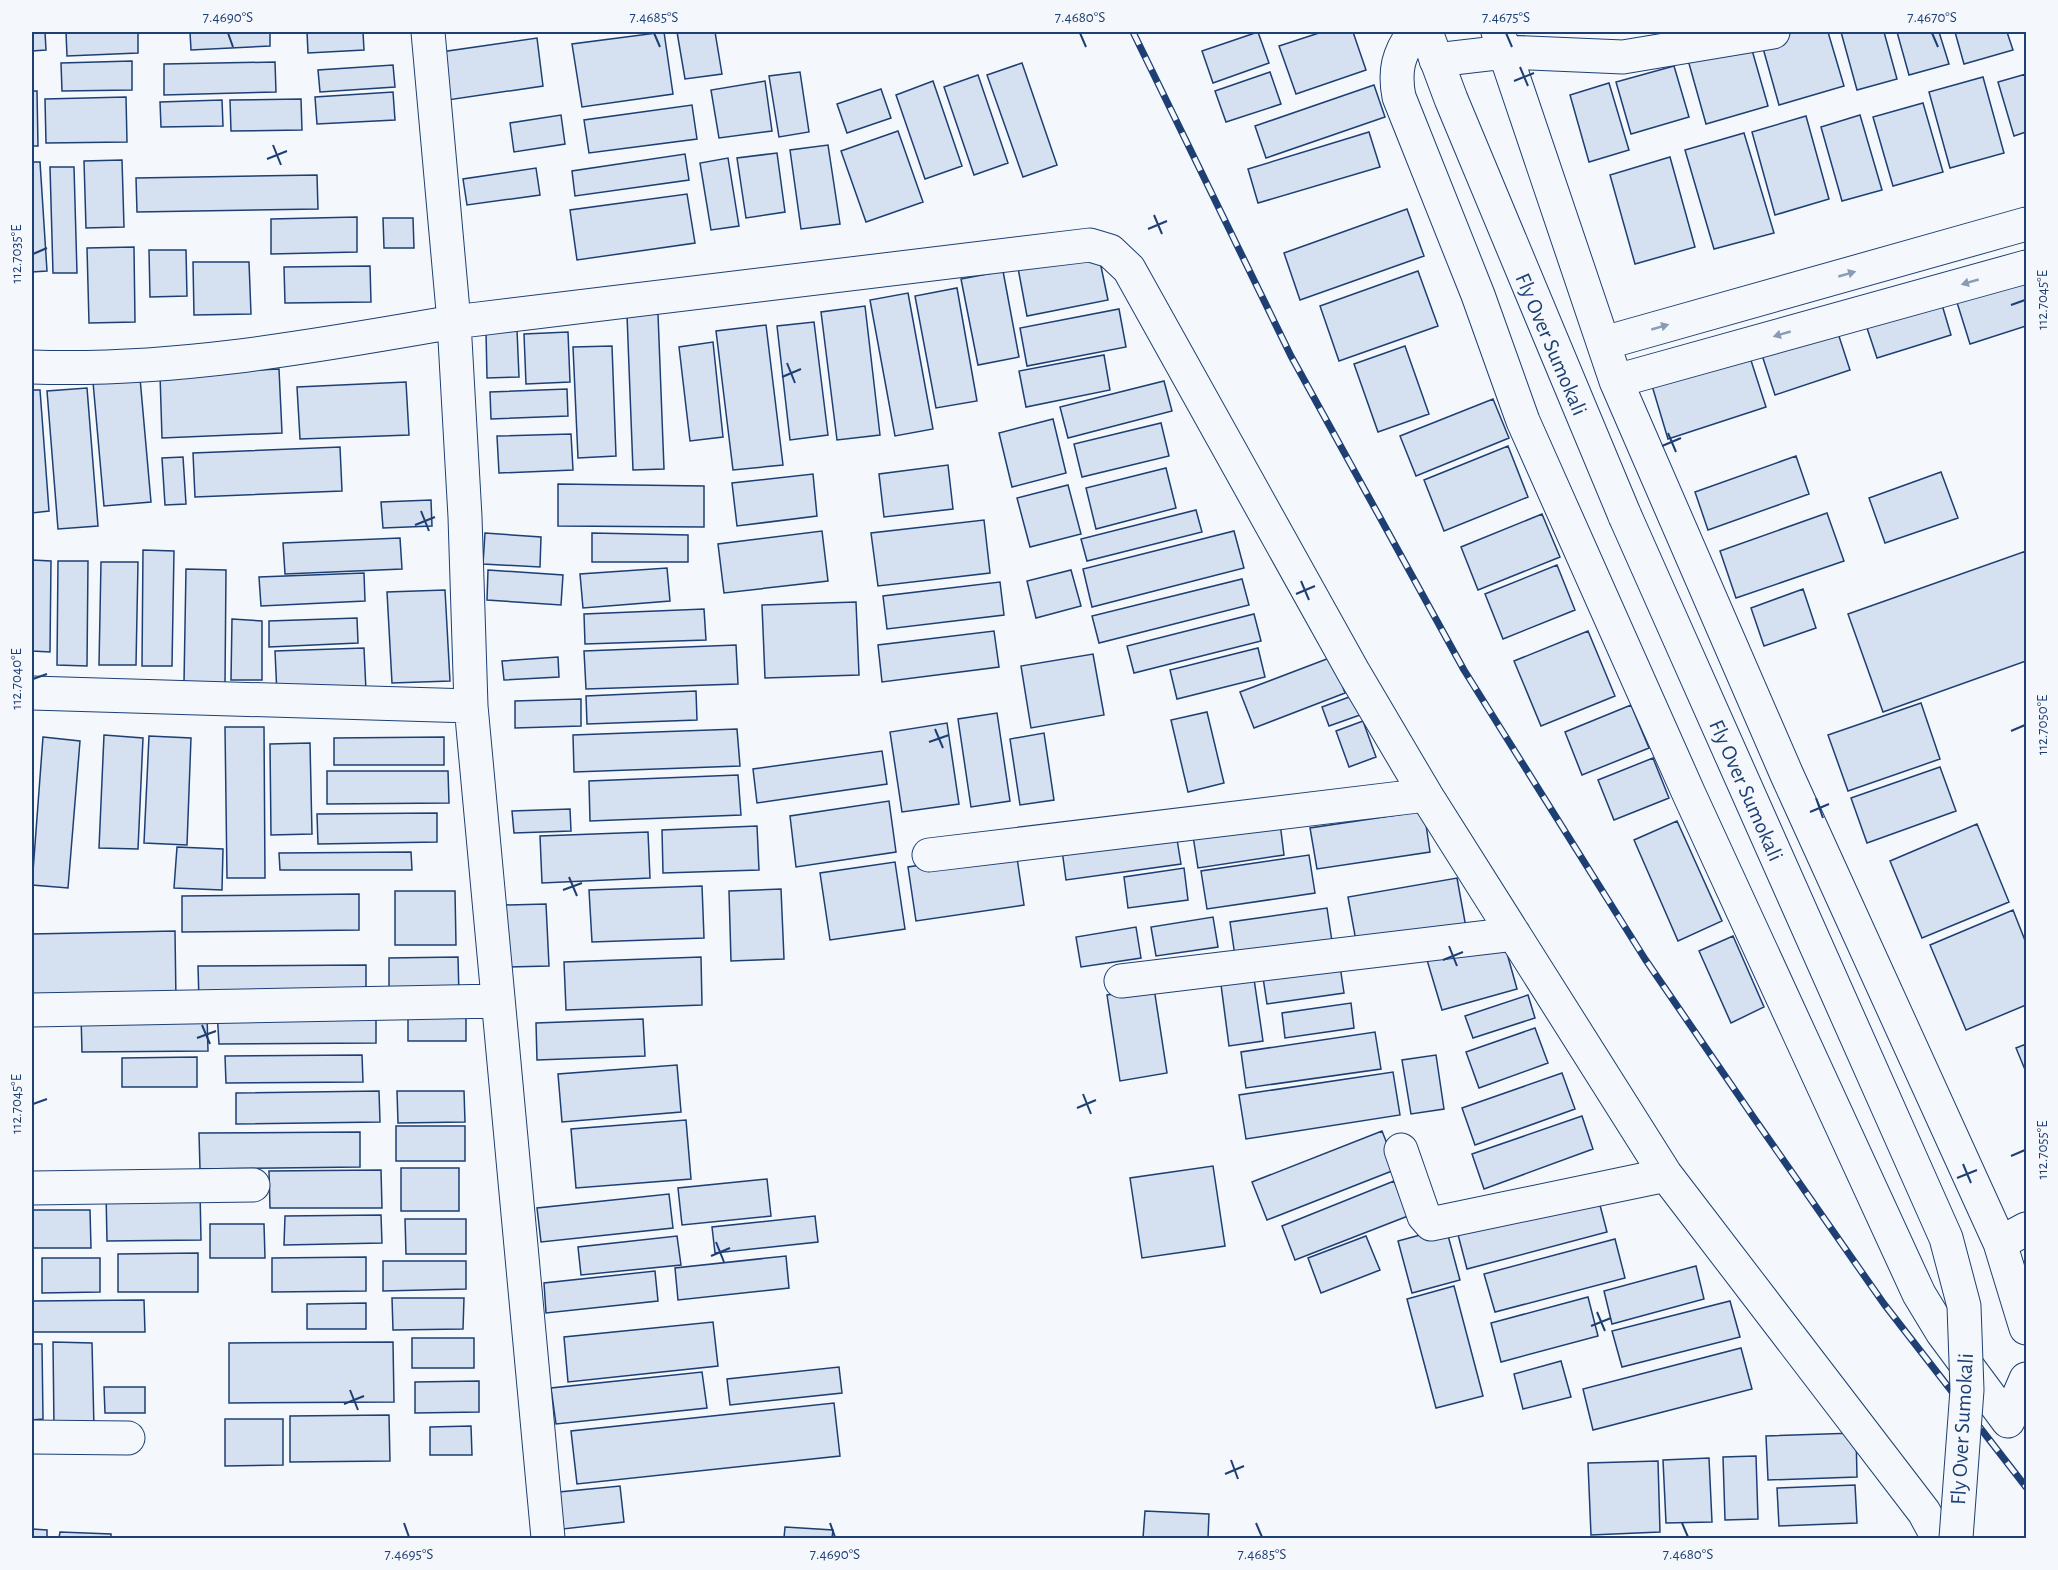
<svg xmlns="http://www.w3.org/2000/svg" width="2058" height="1570" font-family="'Alegreya Sans',sans-serif">
  <style>
    .building { fill: #d5e0f0; stroke: #1d3f73; stroke-width: 1.5 }
    .lines { fill: none; stroke-linecap: round; stroke-linejoin: round }
    .minor-casing { stroke: #1d3f73; stroke-width: 35 }
    .secondary-casing { stroke: #1d3f73; stroke-width: 35 }
    .minor { stroke: #f4f7fb; stroke-width: 33 }
    .secondary { stroke: #f4f7fb; stroke-width: 33 }
    .rail-casing { stroke: #1d3f73; stroke-width: 7 }
    .rail { stroke: #f4f7fb; stroke-width: 4.5; stroke-dasharray: 14; stroke-linecap: butt }
    .secondary-bridge-casing { stroke: #1d3f73; stroke-width: 35; stroke-linecap: butt }
    .secondary-bridge { stroke: #f4f7fb; stroke-width: 33 }
    .oneway { fill: #889bb7 }
    .ticks { fill: none; stroke: #1d3f73; stroke-width: 2 }
    .labels { text-anchor: middle; stroke-width: 4.5; stroke-linejoin: round; paint-order: stroke }
    .street-label { font-size: 22px; fill: #1d3f73; stroke: #f4f7fb }
    .neatline { fill: none; stroke: #1d3f73; stroke-width: 2 }
    .ticks-label { font-size: 15px; text-anchor: middle; fill: #1d3f73 }
  </style>
  <rect width="100%" height="100%" fill="#f4f7fb"/>
  <path class="building" d="M32 32H45L46 50 32 51Z
    M66 32H138V53L67 56Z
    M190 32H270V46L191 50Z
    M307 32H363L364 50 308 53Z
    M664 32 673 94 582 107 572 44Z
    M677 32H715L722 74 685 79Z
    M1258 32 1269 63 1213 83 1202 51Z
    M1322 32H1353L1366 70 1296 94 1279 46Z
    M1796 32H1828L1844 86 1779 105 1761 41Z
    M1841 32H1884L1897 79 1857 90Z
    M1897 32H1939L1949 64 1909 75Z
    M1955 32H2007L2013 50 1964 64Z
    M537 38 543 86 441 101 434 53Z
    M1750 43 1768 106 1706 124 1688 60Z
    M132 61V90L62 91 61 63Z
    M275 62 276 92 164 95V64Z
    M1022 63 1057 165 1023 177 987 75Z
    M393 65 395 87 320 92 318 70Z
    M1674 66 1689 117 1631 134 1616 82Z
    M800 72 809 132 779 137 769 76Z
    M1270 72 1281 104 1226 122 1215 91Z
    M2026 74V132L2014 136 1998 82Z
    M978 75 1008 163 974 175 944 87Z
    M1983 77 2004 153 1950 168 1929 92Z
    M765 81 772 131 719 138 711 90Z
    M933 81 962 166 925 179 896 95Z
    M1609 83 1629 150 1589 162 1570 95Z
    M1374 85 1385 117 1266 158 1255 126Z
    M881 89 891 118 847 133 837 104Z
    M32 91H37L38 146H32Z
    M393 92 395 120 317 124 315 97Z
    M126 97 127 142 46 143 45 99Z
    M301 99 302 130 231 131 230 100Z
    M222 100 223 126 161 127 160 102Z
    M1923 103 1943 172 1893 186 1873 117Z
    M692 105 697 139 589 153 584 120Z
    M561 115 565 144 514 152 510 123Z
    M1860 115 1882 190 1842 201 1821 127Z
    M1806 116 1829 199 1775 215 1752 132Z
    M898 131 923 202 866 222 841 151Z
    M1369 132 1380 167 1258 203 1248 169Z
    M1744 133 1774 233 1714 249 1685 150Z
    M828 145 840 224 801 229 790 150Z
    M777 153 785 212 746 218 737 158Z
    M685 154 689 180 575 196 572 171Z
    M1670 157 1695 247 1635 264 1610 175Z
    M728 158 739 226 711 230 700 163Z
    M122 160 124 227 86 228 84 161Z
    M32 162H40L47 271 32 272Z
    M50 167H74L77 273H53Z
    M536 168 540 195 467 205 463 179Z
    M317 175 318 209 137 212 136 178Z
    M687 194 695 243 577 260 570 210Z
    M1407 209 1424 256 1300 300 1284 253Z
    M357 217V252L271 254V219Z
    M383 218H413L414 248H384Z
    M134 247 135 322 89 323 87 248Z
    M149 250H186L187 296 150 297Z
    M1098 252 1108 300 1027 316 1018 268Z
    M193 262H249L251 314 194 315Z
    M370 266 371 302 285 303 284 267Z
    M1003 271 1019 357 978 365 961 279Z
    M1418 271 1438 326 1339 361 1320 306Z
    M2026 273V326L1970 344 1955 296Z
    M957 288 977 401 936 408 915 296Z
    M908 293 933 429 895 436 870 300Z
    M1940 298 1951 335 1877 358 1865 322Z
    M865 306 880 435 837 440 821 312Z
    M1119 309 1126 347 1027 366 1020 328Z
    M658 314 664 469 633 470 627 315Z
    M814 322 828 435 790 440 777 326Z
    M1835 324 1850 370 1775 395 1760 349Z
    M766 325 783 465 733 470 716 331Z
    M517 330 519 377 487 378 486 331Z
    M568 332 570 382 526 384 524 334Z
    M713 342 723 437 690 441 679 347Z
    M612 346 616 456 578 458 573 347Z
    M1405 346 1429 414 1378 432 1354 364Z
    M1747 348 1766 407 1668 439 1650 379Z
    M1104 355 1110 390 1026 407 1019 371Z
    M279 369 282 433 162 438 160 375Z
    M140 378 151 502 104 506 93 382Z
    M1164 381 1172 411 1068 438 1060 407Z
    M406 382 409 435 300 439 297 387Z
    M87 388 98 526 58 529 47 391Z
    M567 389 568 416 491 419 490 392Z
    M32 390H40L49 511 32 513Z
    M1493 399 1509 438 1416 476 1400 436Z
    M1053 419 1066 473 1012 487 999 433Z
    M1161 423 1169 456 1082 477 1074 444Z
    M571 434 573 470 499 473 497 436Z
    M1508 446 1528 497 1444 531 1424 480Z
    M340 447 342 491 195 497 193 453Z
    M1796 456 1809 494 1708 530 1695 492Z
    M183 457 186 504 165 505 162 458Z
    M948 465 953 509 884 517 879 474Z
    M1166 468 1176 508 1096 529 1086 488Z
    M1941 472 1958 518 1885 543 1869 498Z
    M813 474 817 516 737 526 732 483Z
    M558 484 704 486V527L558 526Z
    M1068 485 1081 534 1030 547 1017 498Z
    M431 500 432 526 383 528 381 502Z
    M1196 510 1202 532 1087 561 1081 539Z
    M1827 513 1844 561 1736 598 1720 551Z
    M1542 514 1560 557 1478 590 1461 547Z
    M984 520 990 573 878 586 871 533Z
    M822 531 828 581 724 593 718 544Z
    M1234 531 1244 568 1092 607 1083 569Z
    M485 533 541 537 540 567 483 564Z
    M592 533 688 535V562H592Z
    M400 538 402 569 285 574 283 543Z
    M143 550 174 551 172 666H142Z
    M2026 551V661L1883 712 1848 614Z
    M32 560 51 561 50 652 32 651Z
    M58 561H88L87 666 57 665Z
    M101 562H138L136 665H99Z
    M1557 565 1575 610 1503 639 1485 594Z
    M667 568 670 601 583 608 580 574Z
    M186 569 226 570 225 683H184Z
    M488 570 563 575 561 605 487 600Z
    M1071 570 1081 606 1036 618 1027 581Z
    M364 573 365 601 261 606 259 577Z
    M1242 579 1249 605 1099 643 1092 616Z
    M1000 582 1004 615 887 629 883 596Z
    M1803 589 1816 628 1764 646 1751 608Z
    M445 590 450 681 392 683 387 592Z
    M856 602 859 675 765 678 762 605Z
    M704 609 706 640 585 644 584 614Z
    M1254 614 1261 641 1134 673 1127 646Z
    M357 618 358 643 269 647V621Z
    M232 619 262 621V680H231Z
    M994 631 999 667 882 682 878 645Z
    M1588 631 1615 696 1541 726 1514 661Z
    M736 645 738 684 586 689 584 651Z
    M364 648 366 691 277 695 275 651Z
    M1258 648 1265 677 1177 699 1170 670Z
    M1093 654 1104 715 1031 728 1021 666Z
    M558 657 559 677 504 680 502 661Z
    M1332 657 1345 693 1254 728 1240 692Z
    M696 691 697 720 587 724 586 696Z
    M1352 696 1360 715 1329 726 1322 707Z
    M581 699V726L515 728V701Z
    M1921 703 1940 759 1848 791 1828 735Z
    M1631 705 1649 748 1582 775 1565 732Z
    M1207 712 1224 783 1188 792 1171 720Z
    M997 713 1010 801 971 807 958 719Z
    M1363 721 1376 757 1349 767 1336 731Z
    M947 723 959 804 902 812 890 732Z
    M225 727H264L265 878H227Z
    M737 729 740 766 574 772 573 735Z
    M1044 733 1054 800 1020 805 1010 739Z
    M104 735 143 738 138 849 99 848Z
    M149 736 191 738 187 845 144 843Z
    M43 737 80 741 68 888 32 885Z
    M444 737V765H334V738Z
    M310 743 312 834 271 835 270 744Z
    M882 751 887 784 757 803 753 769Z
    M1653 758 1669 798 1614 820 1598 780Z
    M1940 767 1956 811 1867 843 1851 798Z
    M327 771H448L449 803 327 804Z
    M738 775 741 815 590 821 589 781Z
    M889 801 896 852 796 867 790 816Z
    M570 809 571 831 514 833 512 811Z
    M1424 811 1430 852 1317 869 1310 828Z
    M437 813V842L318 844 317 814Z
    M1677 821 1722 921 1678 941 1634 840Z
    M1280 823 1284 855 1198 868 1193 836Z
    M1977 824 2009 902 1922 938 1890 861Z
    M757 826 759 870 663 873 662 830Z
    M648 832 650 878 542 883 540 836Z
    M1176 833 1181 864 1066 880 1062 850Z
    M177 847 223 849 222 890 174 888Z
    M1016 851 1024 905 916 921 908 867Z
    M411 852 412 870H280L279 853Z
    M1309 855 1315 893 1207 909 1201 871Z
    M895 862 905 929 830 940 820 873Z
    M1184 868 1188 900 1128 908 1124 877Z
    M1457 878 1467 933 1358 952 1348 897Z
    M702 886 704 938 592 942 589 890Z
    M781 889 784 959 731 961 729 891Z
    M395 891H455L456 945H395Z
    M359 894V930L182 932V896Z
    M546 904 549 966 506 967 503 905Z
    M1327 908 1333 948 1236 963 1230 922Z
    M2013 910 2026 943V1005L1966 1030 1930 945Z
    M1213 917 1218 947 1156 956 1151 927Z
    M1136 927 1141 958 1081 967 1076 937Z
    M175 931 176 1002 32 1005V934Z
    M1733 936 1764 1007 1731 1023 1699 951Z
    M1503 939 1517 989 1442 1010 1427 960Z
    M458 957 459 997H389V958Z
    M701 957 702 1005 566 1010 564 962Z
    M1339 959 1344 993 1267 1004 1262 971Z
    M366 965V1000L199 1001 198 966Z
    M1253 972 1263 1041 1229 1046 1220 977Z
    M1154 988 1167 1073 1120 1081 1107 995Z
    M1528 995 1535 1018 1473 1038 1465 1016Z
    M1351 1003 1354 1028 1285 1038 1282 1013Z
    M466 1009V1041H408V1010Z
    M376 1010V1043L219 1044 217 1011Z
    M81 1015H207L208 1051 82 1052Z
    M643 1019 645 1056 537 1060 536 1023Z
    M1535 1028 1548 1063 1479 1088 1466 1052Z
    M1375 1032 1381 1069 1246 1088 1241 1052Z
    M2026 1044V1072L2016 1048Z
    M362 1055 363 1082 226 1083 225 1056Z
    M1436 1055 1444 1109 1411 1114 1402 1060Z
    M197 1057V1087H122V1058Z
    M677 1065 681 1112 562 1122 558 1074Z
    M1393 1072 1400 1115 1246 1139 1239 1095Z
    M1562 1073 1575 1109 1475 1145 1462 1108Z
    M379 1091 380 1122 236 1124V1093Z
    M397 1091H464L465 1122 398 1123Z
    M1582 1116 1593 1149 1484 1189 1472 1154Z
    M686 1120 691 1179 576 1188 571 1129Z
    M396 1126H465V1161H396Z
    M1382 1131 1397 1169 1267 1220 1252 1182Z
    M360 1132V1167L200 1169 199 1133Z
    M1213 1166 1225 1246 1142 1258 1130 1178Z
    M401 1168H459V1211H401Z
    M381 1170 382 1208H270L269 1171Z
    M767 1179 771 1216 682 1225 678 1188Z
    M1394 1181 1408 1216 1295 1260 1282 1226Z
    M1596 1190 1607 1232 1467 1269 1456 1227Z
    M106 1192H200L201 1240 107 1241Z
    M669 1194 673 1228 541 1242 537 1208Z
    M32 1210H90L91 1248H32Z
    M381 1215 382 1243 284 1245 285 1216Z
    M815 1216 818 1242 715 1253 712 1227Z
    M405 1219H466V1254H406Z
    M210 1224H264L265 1258H210Z
    M1446 1228 1460 1280 1412 1293 1398 1241Z
    M677 1236 681 1265 581 1275 578 1247Z
    M1366 1236 1380 1270 1321 1293 1308 1258Z
    M1615 1239 1625 1278 1495 1312 1484 1274Z
    M198 1253V1292H118V1254Z
    M786 1256 789 1288 678 1300 675 1268Z
    M366 1257V1291L272 1292V1258Z
    M42 1258H100V1292L42 1293Z
    M383 1261H466V1289L383 1291Z
    M1696 1266 1704 1299 1612 1324 1604 1291Z
    M655 1271 658 1301 546 1313 544 1283Z
    M1454 1286 1483 1396 1436 1408 1407 1299Z
    M1588 1297 1598 1336 1501 1362 1491 1323Z
    M392 1298H464L463 1329 393 1330Z
    M144 1300 145 1332H32V1301Z
    M1730 1301 1740 1337 1622 1367 1612 1331Z
    M366 1303V1329H307V1304Z
    M713 1322 718 1366 568 1382 564 1337Z
    M412 1338H474V1368H412Z
    M53 1342 92 1343 94 1429H54Z
    M393 1342 394 1402 229 1403V1343Z
    M32 1344H42L43 1419 32 1420Z
    M1741 1348 1752 1389 1593 1430 1583 1389Z
    M1561 1361 1571 1397 1523 1409 1514 1374Z
    M839 1367 842 1393 730 1405 727 1379Z
    M702 1372 707 1408 556 1424 551 1388Z
    M479 1381V1412L415 1413V1382Z
    M104 1387H145V1413H105Z
    M834 1403 840 1456 577 1484 571 1431Z
    M389 1415 390 1461 290 1462V1416Z
    M225 1419H283V1465L225 1466Z
    M471 1426 472 1455H430V1427Z
    M1856 1433 1857 1477 1768 1480 1766 1436Z
    M1756 1456 1758 1519 1725 1520 1723 1457Z
    M1709 1458 1712 1522 1666 1523 1663 1460Z
    M1658 1461 1660 1532 1591 1535 1588 1463Z
    M1855 1485 1857 1523 1779 1526 1777 1488Z
    M620 1486 624 1522 563 1529 559 1492Z
    M1145 1511 1209 1514 1208 1538H1143Z
    M785 1527 833 1530 832 1538H784Z
    M32 1529 47 1530V1538H32Z
    M60 1532 111 1534V1538H59Z"/>
  <g class="lines">
    <g class="minor-casing">
      <path id="minor" d="M1414 32C1398 54 1394 71 1399 97L1478 295 1523 421 1689 794 1919 1294 1942 1332 2008 1421 2026 1379
        M1498 32 1616 381 1787 775 2000 1243 2026 1328
        M1436 60 1505 52 1623 57 1773 32
        M1604 343 2026 224
        M32 367C173 372 316 346 454 322L428 32
        M1616 381 2026 267
        M32 693 471 706
        M929 855 1426 795
        M1121 981 1514 934
        M32 1010 498 1001
        M1401 1150 1424 1216 1431 1224 1666 1175
        M32 1188 253 1185
        M2000 1243 2026 1229
        M32 1437 128 1438
        M548 1538 471 706 465 517 454 322 1090 245 1110 251 1129 269 1354 673 1426 795 1666 1175 1924 1512 1938 1538"/>
    </g>
    <g class="secondary-casing">
      <path id="secondary" d="M1426 32 1451 99 1625 516"/>
    </g>
    <use href="#minor" class="minor"/>
    <use href="#secondary" class="secondary"/>
    <g class="rail-casing">
      <path id="rail" d="M1133 32 1291 356 1464 670 1645 959 1754 1118 1884 1304 2026 1487"/>
    </g>
    <use href="#rail" class="rail"/>
    <g class="secondary-bridge-casing">
      <path id="secondary-bridge" d="M1625 516 1946 1238 1964 1306 1967 1390 1956 1538"/>
    </g>
    <use href="#secondary-bridge" class="secondary-bridge"/>
  </g>
  <defs><path id="oneway-solid" d="M-6-.8H1V-3.2L6.5 0L1 3.2V.8H-6Z" transform="scale(1.5)"/></defs>
  <g class="oneway">
    <use href="#oneway-solid" transform="translate(1847 274) rotate(-16)"/>
    <use href="#oneway-solid" transform="translate(1970 282) rotate(164)"/>
    <use href="#oneway-solid" transform="translate(1660 327) rotate(-16)"/>
    <use href="#oneway-solid" transform="translate(1782 334) rotate(164)"/>
  </g>
  <path class="ticks" d="M228 33 233 47M654 33 660 47M1080 33 1086 47M1506 33 1512 47M1932 33 1938 47M1520 67 1528 86M1514 81 1534 73M273 145 281 165M267 159 287 151M1154 215 1162 234M1148 229 1167 221M33 254 47 248M2011 305 2025 300M787 363 795 383M782 377 801 369M1668 433 1676 452M1662 446 1681 438M421 511 429 531M415 525 435 517M1301 581 1309 600M1296 594 1315 586M33 679 47 674M935 729 943 748M2011 731 2025 725M929 742 949 735M1816 798 1823 818M1810 812 1829 804M569 877 577 896M563 890 582 883M1449 946 1457 966M1443 960 1463 952M202 1025 210 1044M197 1038 216 1031M1083 1094 1091 1114M33 1104 47 1099M1077 1108 1096 1100M2011 1156 2025 1150M1963 1164 1971 1183M1957 1178 1977 1170M716 1242 724 1262M711 1256 730 1248M1597 1312 1605 1331M1591 1326 1611 1318M350 1390 358 1410M344 1404 364 1396M1231 1460 1238 1479M1225 1474 1244 1466M404 1523 409 1537M830 1523 835 1537M1256 1523 1262 1537M1682 1523 1688 1537"/>
  <g class="labels">
    <g class="street-label">
      <text transform="translate(1552 344) rotate(67)" y="8">Fly Over Sumokali</text>
      <text transform="translate(1747 790) rotate(66)" y="8">Fly Over Sumokali</text>
      <text transform="translate(1961 1429) rotate(-87)" y="8">Fly Over Sumokali</text>
    </g>
  </g>
  <rect width="2058" height="1570" fill="none" stroke="#f4f7fb" stroke-width="66"/>
  <rect x="33" y="33" width="1992" height="1504" class="neatline"/>
  <g class="ticks-label">
    <text x="228" y="22">7.4690°S</text>
    <text x="654" y="22">7.4685°S</text>
    <text x="1080" y="22">7.4680°S</text>
    <text x="1506" y="22">7.4675°S</text>
    <text x="1932" y="22">7.4670°S</text>
    <text transform="translate(16 254) rotate(-90)" y="5">112.7035°E</text>
    <text transform="translate(2042 300) rotate(-90)" y="5">112.7045°E</text>
    <text transform="translate(16 679) rotate(-90)" y="5">112.7040°E</text>
    <text transform="translate(2042 725) rotate(-90)" y="5">112.7050°E</text>
    <text transform="translate(16 1104) rotate(-90)" y="5">112.7045°E</text>
    <text transform="translate(2042 1150) rotate(-90)" y="5">112.7055°E</text>
    <text x="409" y="1559">7.4695°S</text>
    <text x="835" y="1559">7.4690°S</text>
    <text x="1262" y="1559">7.4685°S</text>
    <text x="1688" y="1559">7.4680°S</text>
  </g>
</svg>
